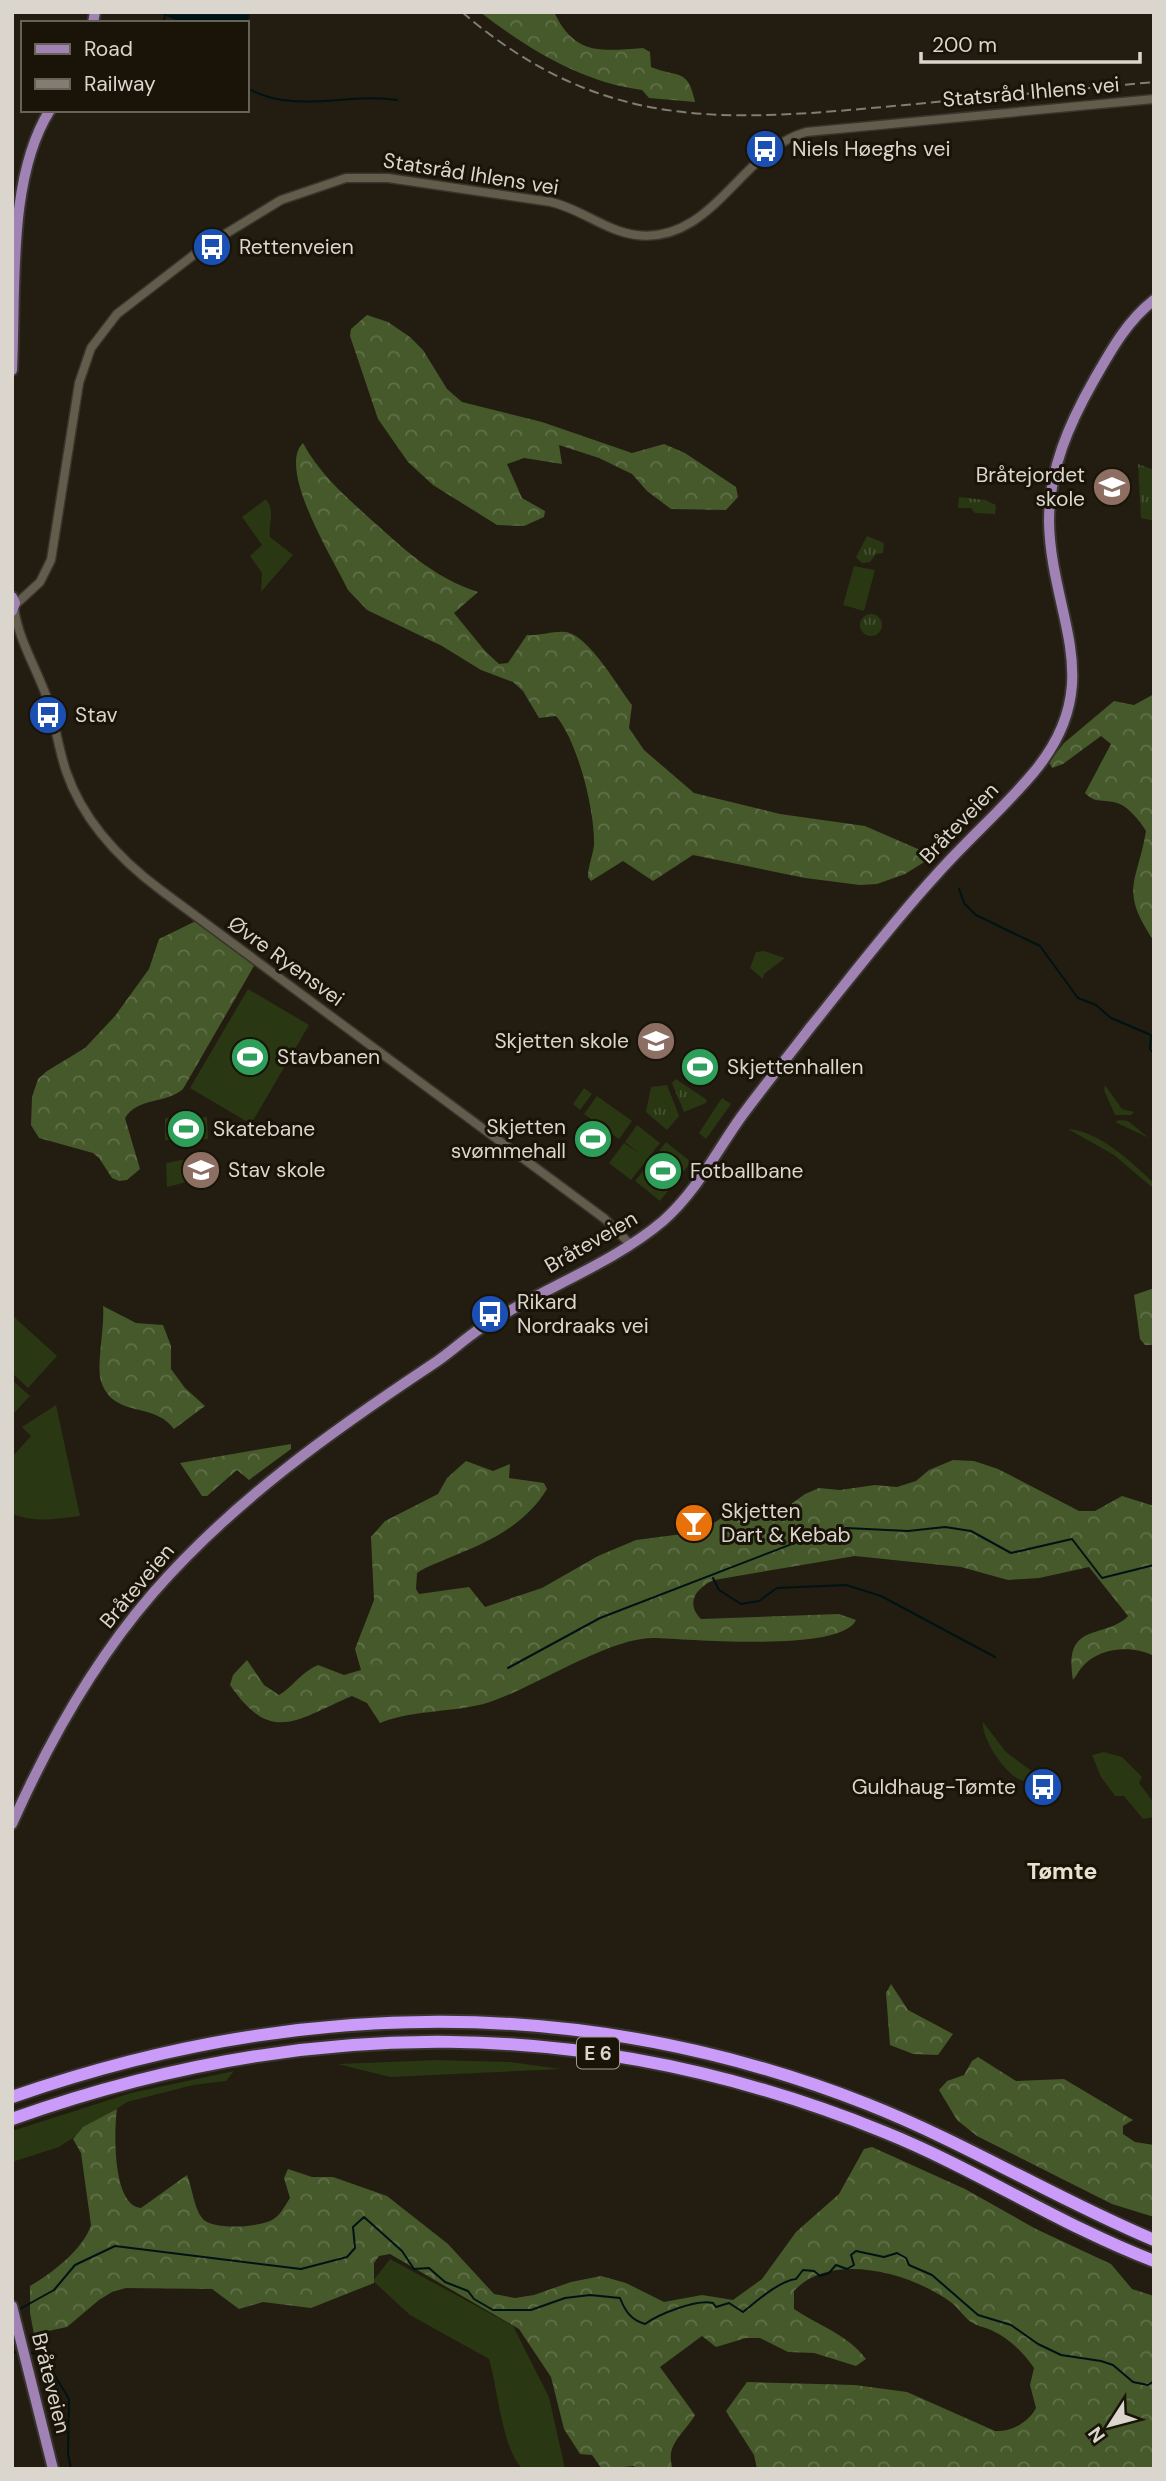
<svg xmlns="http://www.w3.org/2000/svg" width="1166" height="2481" font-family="'DM Sans',sans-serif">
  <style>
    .grass { fill: #293713 }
    .forest { fill: url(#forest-crowns) }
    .park { fill: url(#park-tufts) }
    .water { fill: url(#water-rules) }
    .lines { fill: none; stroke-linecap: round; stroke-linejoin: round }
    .stream { stroke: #001314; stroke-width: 2 }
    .minor-casing { stroke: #39352e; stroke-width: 11 }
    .major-casing { stroke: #39352e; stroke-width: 14 }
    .highway-casing { stroke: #39352e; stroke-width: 16 }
    .minor { stroke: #625c4d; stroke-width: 8 }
    .major { stroke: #a182b5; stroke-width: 10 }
    .highway { stroke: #cb9bfa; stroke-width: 12 }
    .rail { stroke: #817d72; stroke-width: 2; stroke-dasharray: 10 5; stroke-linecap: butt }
    .labels { text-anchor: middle; stroke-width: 6; stroke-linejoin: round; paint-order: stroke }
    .shield { fill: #191407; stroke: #a09c92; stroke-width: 2 }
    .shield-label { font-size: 19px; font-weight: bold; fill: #dad6cd }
    .street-label { font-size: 21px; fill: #dad6cd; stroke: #191407 }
    .poi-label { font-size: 21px; fill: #dad6cd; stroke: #191407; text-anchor: start }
    .neighbourhood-label { font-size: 23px; font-weight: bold; fill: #e8e1cf; stroke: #191407 }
  </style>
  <defs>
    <pattern id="forest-crowns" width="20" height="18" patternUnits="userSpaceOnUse" patternTransform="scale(1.75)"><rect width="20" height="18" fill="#46592b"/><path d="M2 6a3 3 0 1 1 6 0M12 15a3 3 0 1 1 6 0" fill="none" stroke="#607049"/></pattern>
    <pattern id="park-tufts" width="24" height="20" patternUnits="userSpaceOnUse" patternTransform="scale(1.75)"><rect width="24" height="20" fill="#293713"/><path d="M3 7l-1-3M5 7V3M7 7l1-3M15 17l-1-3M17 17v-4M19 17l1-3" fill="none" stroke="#475334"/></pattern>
    <pattern id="water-rules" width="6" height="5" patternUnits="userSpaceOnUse" patternTransform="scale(1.75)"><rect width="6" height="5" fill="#001314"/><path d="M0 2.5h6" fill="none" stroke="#253535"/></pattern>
  </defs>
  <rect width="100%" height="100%" fill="#221d10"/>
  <path class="grass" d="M266 499C276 513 268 522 270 537L293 555 261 592 262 573 250 556 262 545 242 517Z
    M854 566 875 570 864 611 843 605Z
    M764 951 785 958 764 974 763 979 750 968 756 952Z
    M248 989 309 1025 251 1124 190 1088Z
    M1105 1085 1122 1109 1134 1112 1131 1115H1115L1104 1090Z
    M584 1088 592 1094 580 1110 573 1104Z
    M597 1096 632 1121 619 1139 584 1114Z
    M207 1117 208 1139 165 1140V1118Z
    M1119 1120 1128 1121 1149 1138 1115 1122Z
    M637 1125 660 1143 631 1180 609 1163 624 1143 639 1153 625 1142Z
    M1068 1129C1101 1132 1131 1162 1154 1183V1189L1114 1155Z
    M666 1142 691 1162 660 1201 635 1181Z
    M191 1158V1181L167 1187 166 1163Z
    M12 1315 57 1356 28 1388 12 1373Z
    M12 1380 30 1396 12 1415Z
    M56 1405 80 1516C56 1519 35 1523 12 1514V1457L31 1436 22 1427Z
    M983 1722 1006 1752 1037 1775 1023 1781C1006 1776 981 1738 983 1722Z
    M1104 1752 1122 1757 1142 1777 1139 1783 1154 1803V1817L1143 1819 1124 1796H1115L1101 1777 1092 1755Z
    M437 2060 510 2062 561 2069 390 2077 338 2064Z
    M234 2071 226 2081 193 2085 127 2102 59 2147 12 2162V2131L131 2093Z
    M390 2259 513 2326 549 2397 565 2469H523C503 2453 497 2385 489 2359L410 2315 373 2281Z"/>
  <path class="forest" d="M480 12H554C575 56 601 51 643 48L650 52 651 67C677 78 688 67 695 102L649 98 642 90C581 82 528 49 480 12Z
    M367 315 388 322 410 337 423 350 447 389 462 402 542 422 632 453 664 444 685 453 736 487 738 497 726 510 671 509 647 491 632 474 599 458 559 445 562 464 524 458 507 464 522 498 545 511 544 517 524 526 497 525 433 485 408 462 378 419 350 336 351 329Z
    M303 443C319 473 342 493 367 516 403 548 432 577 478 592L454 613 485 651 499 664 508 663 527 635C540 636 553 631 565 632 588 634 618 687 632 705L629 728 644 750 694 793 780 814 865 826 934 856 905 874 877 884 860 885 805 878 693 855 653 881 623 861 591 881 588 877C588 866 593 855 594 845 595 811 578 742 556 716L539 718 523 691 513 682 481 670 442 646 367 610 348 590C335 562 276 469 303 443Z
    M1154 694V941C1119 889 1137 884 1146 831 1140 821 1128 806 1117 803 1103 799 1096 804 1085 793L1111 744 1101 736 1063 764 1052 768 1049 762 1064 743 1114 701 1134 705Z
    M202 918 258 959 183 1089C166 1104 138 1097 125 1118L140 1169 127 1180 119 1181 112 1178 99 1158 93 1153 39 1138 31 1125 32 1097 38 1079 47 1071 85 1048 115 1016 149 969 159 939Z
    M1154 1288V1345H1145L1140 1339 1134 1295Z
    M103 1306 136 1323 163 1325 171 1346V1369L185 1388 205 1406 174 1429C154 1401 113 1419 101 1381 96 1365 105 1327 103 1306Z
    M291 1444V1449L249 1480 237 1470 207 1496H202L180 1463Z
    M953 1460 974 1461 998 1469 1079 1511H1095L1122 1496 1154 1506V1656C1133 1645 1100 1647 1083 1666 1079 1670 1077 1675 1073 1680 1063 1620 1105 1640 1128 1616L1089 1567 1039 1578 1008 1580 961 1567 855 1556 714 1580C696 1588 685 1603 701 1619L839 1614 856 1620C841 1653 689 1639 654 1638 610 1637 535 1687 490 1702 455 1713 415 1709 380 1723L367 1703 352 1696C297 1719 272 1746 230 1685L233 1675 247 1660 264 1685 279 1695C294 1686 301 1672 318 1665L344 1675 361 1670 355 1649 374 1600 371 1537 385 1521 438 1494 447 1478 466 1461 493 1471 510 1464 509 1478 544 1483 547 1489C525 1525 489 1542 451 1557 440 1562 427 1566 417 1573L416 1589 419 1594 469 1587 485 1607 542 1588 598 1556 636 1540 690 1533 709 1526 734 1510 779 1513 805 1494 819 1488 840 1490 875 1485 897 1487 916 1481 929 1470Z
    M891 1984 908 2010 953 2034 938 2055 913 2054 890 2045 886 1993Z
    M978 2057 1016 2081 1064 2079 1133 2120 1123 2126V2134L1135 2142 1154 2145V2217L1112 2204 977 2136 957 2120 939 2090 947 2081 964 2075 972 2061Z
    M117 2109C114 2130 112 2206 141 2208L187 2175C192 2187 194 2208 202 2218 212 2231 259 2227 272 2220 281 2215 285 2205 290 2198L284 2178 288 2169 312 2177H333L387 2196 448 2244 494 2294 515 2298 534 2295 571 2282 601 2276 626 2283 664 2302 702 2295 733 2300 762 2279 796 2232 839 2194 864 2149 872 2147 965 2189 1036 2229 1111 2264 1132 2289 1154 2296V2469H757L754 2455 726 2411 747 2382 855 2385 907 2392 995 2431C1011 2432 1028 2423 1036 2408L1030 2385 1034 2368C1023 2352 1009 2338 991 2330 984 2327 977 2326 971 2322 964 2317 959 2309 952 2303 914 2274 831 2250 794 2291V2309C819 2326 847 2334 866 2359L856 2366 814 2353 788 2352 760 2338H746L716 2347 702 2336 660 2367 695 2415C684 2434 664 2445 673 2469H638L634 2466 602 2469 592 2455 580 2454 564 2429 551 2377 519 2329 390 2254 379 2256 374 2263V2283L311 2308 263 2302 239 2309 212 2289 126 2288 112 2292 99 2300 67 2327 34 2334 30 2313V2286C52 2273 83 2250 91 2225L81 2153 73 2139 83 2127Z"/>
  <path class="park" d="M1138 464 1154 470V521L1141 518Z
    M959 497 985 500 996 505 995 514 975 513 971 508H958Z
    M867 536 884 543 883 553 876 554 870 562 862 563 856 557Z
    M860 625a11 11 0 1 1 22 0a11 11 0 1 1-22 0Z
    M676 1079 707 1100 706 1103 684 1112 672 1083Z
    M667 1085 679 1116 667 1130 646 1112 651 1087Z
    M722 1098 731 1104 706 1139 699 1133Z"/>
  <path class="water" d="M158 12H248L250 13 247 24 210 20C193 29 173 20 158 12Z"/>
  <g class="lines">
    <path class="stream" d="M164 23 165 12
      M247 88C295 115 346 92 397 100
      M959 889 964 903 976 915 1040 946 1078 998 1096 1005 1111 1018 1151 1035 1150 1049 1154 1054
      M713 1578 719 1590 741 1604 759 1601 777 1588 846 1585 881 1596 995 1657
      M508 1668 600 1618 810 1537 846 1528 908 1531 945 1527 971 1531 1011 1553 1072 1539 1102 1578 1154 1565
      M18 2310 54 2290 75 2265 115 2246 301 2269 347 2257 355 2248 353 2227 364 2217 402 2251 414 2269 429 2268 445 2282 468 2291 474 2299 493 2310H531L565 2298 590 2295 620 2298C625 2311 631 2320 645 2324 659 2314 696 2299 713 2303L716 2307 729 2303 743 2312C757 2301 779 2281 796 2279L803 2270 814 2271 820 2276 829 2273 836 2265 847 2269 854 2265 851 2255 856 2251 884 2257 897 2253 906 2258 909 2265 932 2275 978 2315 1011 2325 1038 2344 1061 2355 1101 2361 1113 2365 1133 2382 1148 2385 1154 2381
      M12 2352 20 2353
      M29 2353 42 2354 69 2399 68 2454 71 2469"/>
    <g class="minor-casing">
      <path id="minor" d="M15 605 40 582 51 560 79 383 91 348 117 314 204 247 281 200 346 178H388L551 202C581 209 606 231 636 235 712 245 741 150 806 132L1154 99
        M14 608C19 641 36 667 47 698 55 722 58 747 66 771 83 821 120 860 162 891L605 1219 629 1243"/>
    </g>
    <g class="major-casing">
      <path id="major" d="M93 23 95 12
        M12 370C16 290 7 178 50 110
        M12 597 15 603 12 611
        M12 1824C48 1743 95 1660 153 1593 233 1501 332 1431 433 1364 450 1353 464 1339 481 1328 538 1290 611 1265 663 1221 697 1191 716 1152 741 1117 763 1087 787 1058 809 1029 851 977 892 923 937 874 968 839 1004 808 1034 772 1109 682 1051 617 1049 522 1049 469 1069 424 1094 380 1111 350 1127 321 1154 300
        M12 2306 53 2469"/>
    </g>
    <g class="highway-casing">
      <path id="highway" d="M12 2097C296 1998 585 1993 867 2104 966 2143 1056 2199 1154 2240
        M12 2119C307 2014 593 2014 884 2132 976 2169 1060 2225 1154 2261"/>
    </g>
    <use href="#minor" class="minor"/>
    <use href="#major" class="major"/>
    <use href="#highway" class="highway"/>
    <path class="rail" d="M462 12C605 135 730 121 905 105 988 97 1071 90 1154 82"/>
  </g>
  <defs>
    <g id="bus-disc" transform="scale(2.0125)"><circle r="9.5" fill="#1a4fb4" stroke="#191407"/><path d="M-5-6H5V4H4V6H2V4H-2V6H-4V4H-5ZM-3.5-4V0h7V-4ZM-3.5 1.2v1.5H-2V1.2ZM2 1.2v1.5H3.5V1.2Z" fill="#fff"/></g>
    <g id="school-disc" transform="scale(2.0125)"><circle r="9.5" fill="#8d6e63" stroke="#191407"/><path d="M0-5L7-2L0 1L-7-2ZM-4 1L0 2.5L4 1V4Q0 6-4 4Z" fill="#fff"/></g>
    <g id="stadium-disc" transform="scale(2.0125)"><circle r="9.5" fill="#2e9e5b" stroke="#191407"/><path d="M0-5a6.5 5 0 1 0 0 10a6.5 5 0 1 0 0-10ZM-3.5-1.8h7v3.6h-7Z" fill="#fff"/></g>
    <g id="bar-disc" transform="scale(2.0125)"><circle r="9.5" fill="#e8710a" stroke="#191407"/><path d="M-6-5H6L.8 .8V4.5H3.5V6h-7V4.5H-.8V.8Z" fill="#fff"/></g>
  </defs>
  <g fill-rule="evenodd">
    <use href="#bus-disc" x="765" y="149"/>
    <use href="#bus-disc" x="212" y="247"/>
    <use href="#school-disc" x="1112" y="487"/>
    <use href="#bus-disc" x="48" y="715"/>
    <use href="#school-disc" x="656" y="1041"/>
    <use href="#stadium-disc" x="250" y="1057"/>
    <use href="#stadium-disc" x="700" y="1067"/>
    <use href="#stadium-disc" x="186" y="1129"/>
    <use href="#stadium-disc" x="593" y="1139"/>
    <use href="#school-disc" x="201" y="1170"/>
    <use href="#stadium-disc" x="663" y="1171"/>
    <use href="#bus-disc" x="490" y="1314"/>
    <use href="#bar-disc" x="694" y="1523"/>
    <use href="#bus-disc" x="1043" y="1787"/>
  </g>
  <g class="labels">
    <rect class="shield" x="577" y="2037.5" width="42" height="31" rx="5"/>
    <g class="shield-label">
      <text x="598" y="2060">E 6</text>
    </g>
    <g class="street-label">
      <text transform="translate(1031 92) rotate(-5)" y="7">Statsråd Ihlens vei</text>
      <text transform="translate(471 174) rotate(9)" y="7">Statsråd Ihlens vei</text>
      <text transform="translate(959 823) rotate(-46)" y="7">Bråteveien</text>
      <text transform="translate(286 961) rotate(36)" y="7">Øvre Ryensvei</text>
      <text transform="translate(591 1242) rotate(-30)" y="7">Bråteveien</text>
      <text transform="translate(137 1586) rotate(-50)" y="7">Bråteveien</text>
      <text transform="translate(51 2383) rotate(76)" y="7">Bråteveien</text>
    </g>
    <g class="poi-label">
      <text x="792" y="156">Niels Høeghs vei</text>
      <text x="239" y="254">Rettenveien</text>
      <text x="1085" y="482" text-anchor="end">Bråtejordet<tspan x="1085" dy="24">skole</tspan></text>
      <text x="75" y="722">Stav</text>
      <text x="629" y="1048" text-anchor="end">Skjetten skole</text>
      <text x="277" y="1064">Stavbanen</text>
      <text x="727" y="1074">Skjettenhallen</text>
      <text x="566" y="1134" text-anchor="end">Skjetten<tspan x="566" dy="24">svømmehall</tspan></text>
      <text x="213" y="1136">Skatebane</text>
      <text x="228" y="1177">Stav skole</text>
      <text x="690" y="1178">Fotballbane</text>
      <text x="517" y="1309">Rikard<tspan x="517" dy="24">Nordraaks vei</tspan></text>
      <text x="721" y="1518">Skjetten<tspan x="721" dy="24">Dart &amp; Kebab</tspan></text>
      <text x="1016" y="1794" text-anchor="end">Guldhaug-Tømte</text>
    </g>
    <g class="neighbourhood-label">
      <text x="1062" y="1879">Tømte</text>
    </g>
  </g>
  <rect width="1166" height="2481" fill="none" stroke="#dad6cd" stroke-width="28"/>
  <rect x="21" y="21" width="228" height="91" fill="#191407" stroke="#666256" stroke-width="2"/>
  <rect x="35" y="44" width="35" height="10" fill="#a182b5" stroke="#666256" stroke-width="2"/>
  <text x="84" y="56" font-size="21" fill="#dad6cd">Road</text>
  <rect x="35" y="79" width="35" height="10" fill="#817d72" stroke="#666256" stroke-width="2"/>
  <text x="84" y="91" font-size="21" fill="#dad6cd">Railway</text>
  <g transform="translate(1110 2425) rotate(234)" stroke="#191407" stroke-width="5" paint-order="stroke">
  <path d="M0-5L12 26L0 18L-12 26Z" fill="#dad6cd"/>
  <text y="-10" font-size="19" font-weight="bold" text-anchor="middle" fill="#dad6cd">N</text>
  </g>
  <path d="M921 52v10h219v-10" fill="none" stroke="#dad6cd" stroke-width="3.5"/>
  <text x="932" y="52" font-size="21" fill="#dad6cd" stroke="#191407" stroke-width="5" paint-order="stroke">200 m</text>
</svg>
